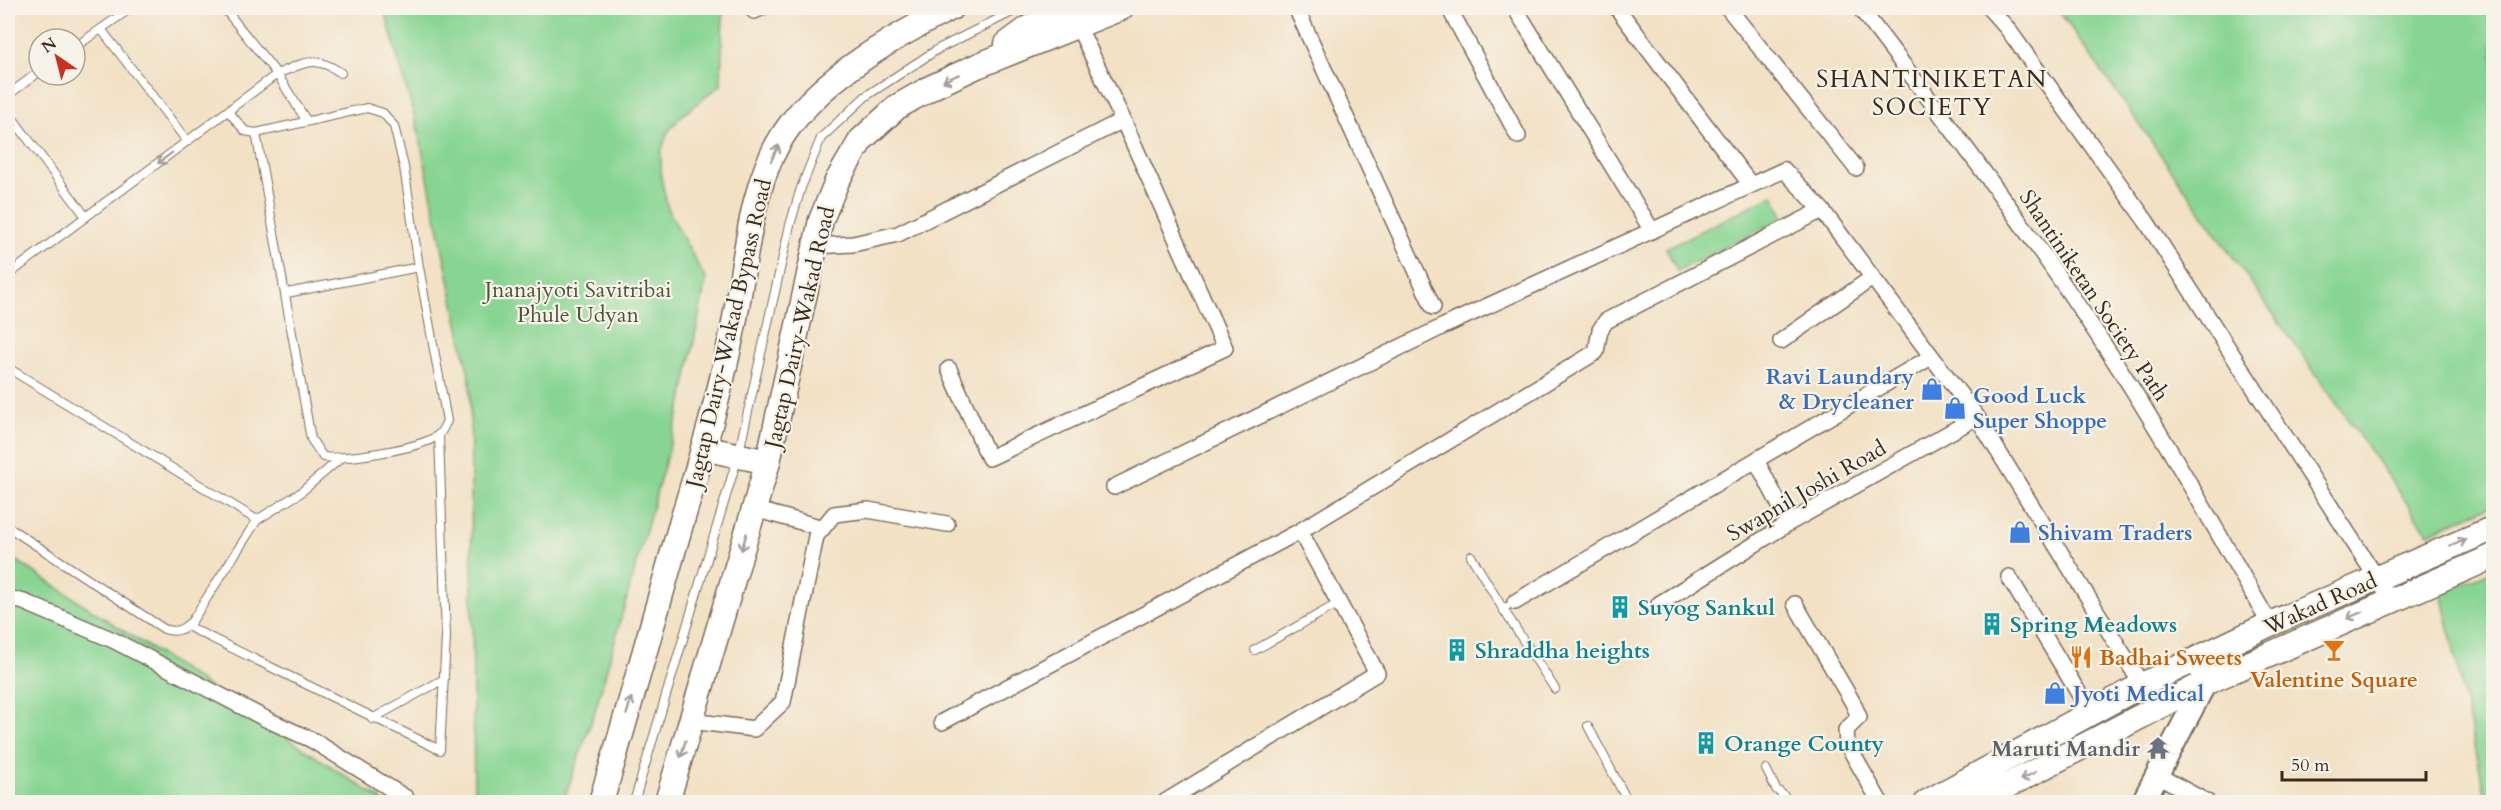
<svg xmlns="http://www.w3.org/2000/svg" width="2501" height="810" font-family="Cardo,serif">
  <style>
    .green { fill: #88d593; stroke: #628058; stroke-width: 1.5 }
    .lines { fill: none; stroke-linecap: round; stroke-linejoin: round }
    .lane-casing { stroke: #7b6a58; stroke-width: 10 }
    .street-casing { stroke: #7b6a58; stroke-width: 18 }
    .secondary-casing { stroke: #7b6a58; stroke-width: 26 }
    .primary-casing { stroke: #7b6a58; stroke-width: 27 }
    .lane { stroke: #fff; stroke-width: 8 }
    .street { stroke: #fff; stroke-width: 15 }
    .secondary { stroke: #fff; stroke-width: 22 }
    .primary { stroke: #fff; stroke-width: 24 }
    .oneway { stroke: #a79f9a }
    .labels { text-anchor: middle; stroke-width: 4.5; stroke-linejoin: round; paint-order: stroke }
    .park-label { font-size: 22px; fill: #4e553b; stroke: #f7f3e8 }
    .street-label { font-size: 22px; fill: #3b2a1e; stroke: #f7f3e8 }
    .shop-label { font-size: 22px; font-weight: bold; fill: #366cbe; stroke: #f7f3e8; text-anchor: start }
    .culture-label { font-size: 22px; font-weight: bold; fill: #0d838f; stroke: #f7f3e8; text-anchor: start }
    .food-label { font-size: 22px; font-weight: bold; fill: #c56008; stroke: #f7f3e8; text-anchor: start }
    .worship-label { font-size: 22px; font-weight: bold; fill: #5b616d; stroke: #f7f3e8; text-anchor: end }
    .neighbourhood-label { font-size: 24px; letter-spacing: 1.5px; fill: #3b2a1e; stroke: #f7f3e8 }
  </style>
  <rect width="100%" height="100%" fill="#f7f3e8"/>
  <filter id="ink" filterUnits="userSpaceOnUse"><feTurbulence type="fractalNoise" baseFrequency=".0167" numOctaves="2"/><feDisplacementMap in="SourceGraphic" scale="12" xChannelSelector="R" yChannelSelector="G"/><feConvolveMatrix kernelMatrix="1 2 1 2 8 2 1 2 1" color-interpolation-filters="sRGB"/></filter>
  <filter id="wash" filterUnits="userSpaceOnUse"><feTurbulence type="fractalNoise" baseFrequency=".008" numOctaves="4" result="noise"/><feDisplacementMap in="SourceGraphic" scale="24" xChannelSelector="R" yChannelSelector="G"/><feGaussianBlur stdDeviation="1.35" result="paint"/><feColorMatrix in="noise" values="0 0 0 0 0 0 0 0 0 0 0 0 0 0 0 0 0 1.4 0 .05"/><feComposite in="paint" operator="in"/></filter>
  <g filter="url(#wash)">
    <rect width="100%" height="100%" fill="#f2e1c5"/>
    <path class="green" d="M384 8H723L721 85 680 117 667 133 661 153V178L668 209 706 280 682 402 595 711 563 802H474L470 381 418 130Z
      M2057 8H2493V505L2428 533Z
      M1773 195 1784 218 1677 271 1666 248Z
      M8 555 382 800V802H8Z
      M2493 571 2494 802H2487L2441 592Z"/>
  </g>
  <g filter="url(#ink)">
    <g class="lines">
      <g class="lane-casing">
        <path id="lane" d="M224 8 277 74 306 120
          M101 29 187 141
          M75 47 131 8
          M8 95 39 72
          M228 111 245 131 256 133 367 108 383 113 394 126 404 167 419 267 287 293
          M8 112 86 217
          M256 133 311 439 323 457C346 460 418 449 437 436 442 433 444 426 447 421L419 267
          M8 275 277 74C305 63 314 54 341 73
          M8 368 257 520
          M8 527 164 629C177 633 182 630 192 621L257 520 300 493 340 459
          M1471 556 1503 609 1506 607
          M1503 609 1555 689
          M187 626 440 750 446 637 439 435
          M1255 650 1339 603
          M372 719 444 679
          M1588 726 1628 802
          M1766 769 1776 789 1791 802
          M634 802 738 456 790 225 801 188 821 138 866 96 938 49 1020 8"/>
      </g>
      <g class="street-casing">
        <path id="street" d="M1296 8 1433 307
          M1449 8 1518 136
          M1515 8 1651 229
          M1617 8 1751 185
          M1728 8 1856 168
          M1860 8C1961 140 2062 273 2149 416 2191 484 2230 554 2270 624
          M1989 8 2007 28 2146 221 2391 600
          M754 11 761 8
          M815 246 853 244 898 234 1123 120
          M1781 341 1872 278
          M949 369 989 458 1225 348 1123 120 1078 26
          M1756 460 1789 523
          M1114 487 1444 326 1784 170 1822 210 1977 417 2142 685
          M754 509 823 528
          M2009 577 2090 712
          M8 598 24 602 113 640 268 720 312 740 406 798 408 802
          M1515 602 1931 357
          M1659 604 1789 523 1977 417
          M1795 604 1853 703 1859 717 1846 730 1847 744 1880 802
          M691 721 754 729 783 702 816 536 834 514 868 510 947 524
          M942 722 1300 531 1596 352 1600 330 1606 321 1822 210
          M2157 775 2207 802
          M1165 802 1377 673 1300 531"/>
      </g>
      <g class="secondary-casing">
        <path id="secondary" d="M2143 802 2205 683 2198 660"/>
      </g>
      <g class="primary-casing">
        <path id="primary" d="M1007 44 1030 27 1069 8
          M703 448 768 462
          M601 802C628 712 653 622 679 531 698 467 718 403 731 338 746 272 747 184 788 128 825 76 895 36 951 8
          M667 802 768 462 821 220 837 181 861 140 897 107 932 87 977 66 1121 8
          M1927 802 2142 685 2270 624 2494 528
          M1976 802 2205 683 2494 556"/>
      </g>
      <use href="#lane" class="lane"/>
      <use href="#street" class="street"/>
      <use href="#secondary" class="secondary"/>
      <use href="#primary" class="primary"/>
    </g>
    <defs><path id="oneway-shaft" d="M-6 0H5M1.5-3L5.5 0L1.5 3" fill="none" stroke-width="1.6" stroke-linecap="round" stroke-linejoin="round" transform="scale(1.5)"/></defs>
    <g class="oneway">
      <use href="#oneway-shaft" transform="translate(951 78) rotate(155)"/>
      <use href="#oneway-shaft" transform="translate(775 153) rotate(-64)"/>
      <use href="#oneway-shaft" transform="translate(165 158) rotate(143)"/>
      <use href="#oneway-shaft" transform="translate(744 542) rotate(107)"/>
      <use href="#oneway-shaft" transform="translate(2458 543) rotate(-23)"/>
      <use href="#oneway-shaft" transform="translate(2355 615) rotate(157)"/>
      <use href="#oneway-shaft" transform="translate(629 706) rotate(-74)"/>
      <use href="#oneway-shaft" transform="translate(683 749) rotate(107)"/>
      <use href="#oneway-shaft" transform="translate(2028 776) rotate(152)"/>
    </g>
  </g>
  <defs>
    <g id="shop-bare" transform="scale(1.8)"><path d="M-5-2.5h2.3a2.7 3.5 0 0 1 5.4 0H5L5.5 6h-11ZM-1.5-2.5h3a1.5 2.3 0 0 0-3 0Z" fill="#3f7fe0" stroke="#f7f3e8" stroke-width="2.5" paint-order="stroke"/></g>
    <g id="building-bare" transform="scale(1.8)"><path d="M-4-6H4V6H1V3H-1V6H-4ZM-2.5-4.3h1.7v1.8h-1.7ZM.8-4.3h1.7v1.8H.8ZM-2.5-1h1.7V.8h-1.7ZM.8-1h1.7V.8H.8Z" fill="#0f9aa8" stroke="#f7f3e8" stroke-width="2.5" paint-order="stroke"/></g>
    <g id="bar-bare" transform="scale(1.8)"><path d="M-6-5H6L.8 .8V4.5H3.5V6h-7V4.5H-.8V.8Z" fill="#e8710a" stroke="#f7f3e8" stroke-width="2.5" paint-order="stroke"/></g>
    <g id="restaurant-bare" transform="scale(1.8)"><path d="M-5-6h1v4h1v-4h1v4h1v-4h1v5L-1.5 .5V6h-2V.5L-5-1ZM5-6V6H3V1.5H1.5Q1.5-4 5-6Z" fill="#e8710a" stroke="#f7f3e8" stroke-width="2.5" paint-order="stroke"/></g>
    <g id="temple-bare" transform="scale(1.8)"><path d="M0-6L5-2H3V0L6.5 2.5H4V6H1.5V3h-3V6H-4V2.5H-6.5L-3 0V-2H-5Z" fill="#6b7280" stroke="#f7f3e8" stroke-width="2.5" paint-order="stroke"/></g>
  </defs>
  <g fill-rule="evenodd">
    <use href="#shop-bare" x="1932" y="389"/>
    <use href="#shop-bare" x="1955" y="408"/>
    <use href="#shop-bare" x="2020" y="532"/>
    <use href="#building-bare" x="1620" y="607"/>
    <use href="#building-bare" x="1992" y="624"/>
    <use href="#building-bare" x="1457" y="650"/>
    <use href="#bar-bare" x="2334" y="650"/>
    <use href="#restaurant-bare" x="2081" y="657"/>
    <use href="#shop-bare" x="2055" y="693"/>
    <use href="#building-bare" x="1706" y="743"/>
    <use href="#temple-bare" x="2158" y="748"/>
  </g>
  <g class="labels">
    <g class="park-label">
      <text x="578" y="297">Jnanajyoti Savitribai<tspan x="578" dy="25">Phule Udyan</tspan></text>
    </g>
    <g class="street-label">
      <text transform="translate(2095 295) rotate(56)" y="8">Shantiniketan Society Path</text>
      <text transform="translate(799 327) rotate(-77)" y="8">Jagtap Dairy-Wakad Road</text>
      <text transform="translate(728 333) rotate(-77)" y="8">Jagtap Dairy-Wakad Bypass Road</text>
      <text transform="translate(1806 490) rotate(-30)" y="8">Swapnil Joshi Road</text>
      <text transform="translate(2320 603) rotate(-24)" y="8">Wakad Road</text>
    </g>
    <g class="shop-label">
      <text x="1914" y="384" text-anchor="end">Ravi Laundary<tspan x="1914" dy="25">&amp; Drycleaner</tspan></text>
      <text x="1973" y="403">Good Luck<tspan x="1973" dy="25">Super Shoppe</tspan></text>
      <text x="2038" y="540">Shivam Traders</text>
      <text x="2073" y="701">Jyoti Medical</text>
    </g>
    <g class="culture-label">
      <text x="1638" y="615">Suyog Sankul</text>
      <text x="2010" y="632">Spring Meadows</text>
      <text x="1475" y="658">Shraddha heights</text>
      <text x="1724" y="751">Orange County</text>
    </g>
    <g class="food-label">
      <text x="2099" y="665">Badhai Sweets</text>
      <text x="2334" y="687" text-anchor="middle">Valentine Square</text>
    </g>
    <g class="worship-label">
      <text x="2140" y="756">Maruti Mandir</text>
    </g>
    <g class="neighbourhood-label">
      <text x="1932" y="87">SHANTINIKETAN<tspan x="1932" dy="28">SOCIETY</tspan></text>
    </g>
  </g>
  <rect width="2501" height="810" fill="none" stroke="#f7f3e8" stroke-width="30"/>
  <g transform="translate(57 57) rotate(325)"><circle r="28" fill="#f7f3e8" stroke="#aca397" stroke-width="1.5"/>
  <path d="M0-4.5L10 22L0 15L-10 22Z" fill="#c8321e"/>
  <text y="-9" font-size="16" font-weight="bold" text-anchor="middle" fill="#3b2a1e">N</text>
  </g>
  <path d="M2282 771v9h144v-9" fill="none" stroke="#3b2a1e" stroke-width="3"/>
  <text x="2291" y="771" font-size="18" fill="#3b2a1e" stroke="#f7f3e8" stroke-width="4.5" paint-order="stroke">50 m</text>
</svg>
